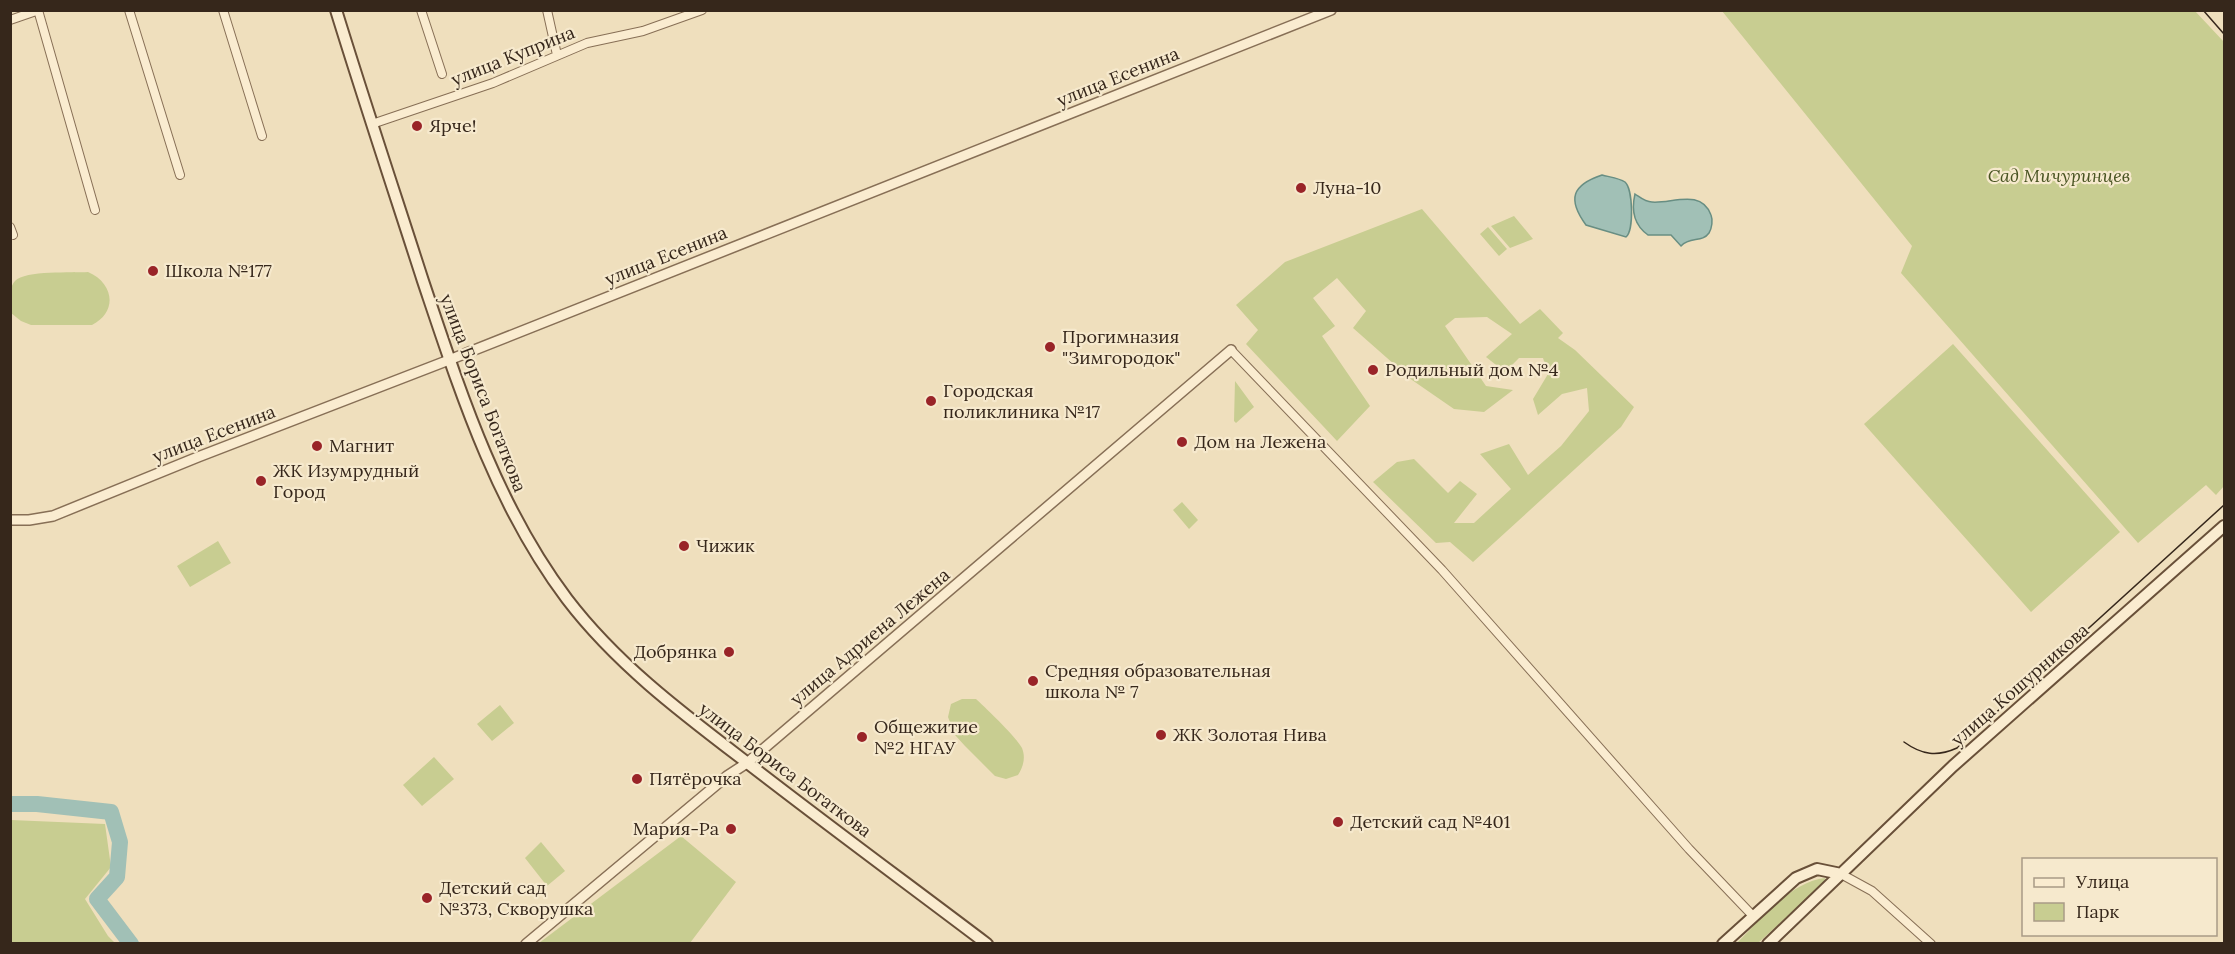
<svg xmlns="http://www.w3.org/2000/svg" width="2235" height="954" font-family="Lora,serif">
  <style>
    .green { fill: #c8cd91 }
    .water { fill: #a1c0b6; stroke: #688e83; stroke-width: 1.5 }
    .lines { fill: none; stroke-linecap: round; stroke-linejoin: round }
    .river { stroke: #a1c0b6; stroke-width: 16 }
    .minor-casing { stroke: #876f56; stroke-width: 10 }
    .tertiary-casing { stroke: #876f56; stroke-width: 12 }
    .secondary-casing { stroke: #695039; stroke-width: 14 }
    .minor { stroke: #faecd0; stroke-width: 8 }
    .tertiary { stroke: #faecd0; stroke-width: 9 }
    .secondary { stroke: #faecd0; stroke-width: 10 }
    .tram { stroke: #36271b; stroke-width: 1.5 }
    .poi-dot { fill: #992428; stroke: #f6e9cd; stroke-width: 2 }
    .labels { text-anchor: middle; stroke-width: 4.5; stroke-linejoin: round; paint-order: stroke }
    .street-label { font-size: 18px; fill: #36271b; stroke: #f6e9cd }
    .poi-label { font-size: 18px; fill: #36271b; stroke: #f6e9cd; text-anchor: start }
    .park-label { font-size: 18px; font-style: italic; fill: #485321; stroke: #f6e9cd }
  </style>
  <rect width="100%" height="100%" fill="#efdfbd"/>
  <path class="green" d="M1722 11H2195L2224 42V486L2216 495 2206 485 2138 543 1901 273 1912 246Z
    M1422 209 1520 324 1540 309 1563 333 1558 338 1575 350 1634 407 1621 427 1473 562 1450 542 1436 543 1373 482 1397 462 1414 459 1448 493 1460 481 1477 494 1454 523H1474L1511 489 1480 454 1509 444 1528 475 1561 446 1589 411 1587 388 1562 394 1538 415 1533 399 1548 374 1543 358H1519L1505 372 1486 357 1512 334 1487 317 1455 318 1445 326 1486 386 1513 390 1484 412 1454 409 1412 380 1353 328 1366 311 1337 278 1313 298 1335 326 1322 336 1370 406 1337 441 1246 344 1258 330 1236 305 1285 262Z
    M1514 216 1533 239 1510 248 1491 226Z
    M1488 227 1507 249 1499 256 1480 234Z
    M88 272C114 283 118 312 92 325H31L21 321 11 313C10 303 8 289 15 281 25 270 73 273 88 272Z
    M1953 344 2120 532 2031 612 1864 424Z
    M1235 381 1254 407 1236 423 1234 421Z
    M1182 502 1198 520 1189 529 1173 510Z
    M218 541 231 563 190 587 177 566Z
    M962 699H976C985 707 1017 738 1022 748 1026 758 1023 767 1018 775L1006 779 995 776 965 746 955 735 948 717 951 704Z
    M500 705 514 723 492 741 477 724Z
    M434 757 454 779 422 806 403 785Z
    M11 820 105 824 111 867 85 899 108 936 115 943H11Z
    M681 836 736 882 690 943H539Z
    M541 842 565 871 547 886 525 858Z
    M1825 878 1824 883 1758 943 1736 944C1760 920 1790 882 1825 878Z"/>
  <path class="water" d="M1602 175C1609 177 1619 178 1625 182 1633 189 1634 231 1626 237L1586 225C1567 199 1572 185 1602 175Z
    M1635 194C1641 198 1645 202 1652 202 1671 204 1701 188 1711 215 1713 220 1712 228 1709 233 1702 243 1690 236 1681 246L1671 235H1648C1634 225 1631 211 1635 194Z"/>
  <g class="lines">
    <path class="river" d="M10 804H37L111 812 120 842 117 877 97 899 131 944"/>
    <g class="minor-casing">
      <path id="minor" d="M38 10 95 210
        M129 10 180 175
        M223 10 262 136
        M421 10 442 74
        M547 10 557 55
        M10 20 39 10
        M372 124 493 83 587 43 643 31 702 10
        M10 227 13 235
        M1231 350 1442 570 1689 849 1753 916
        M1841 874 1872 891 1931 944"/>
    </g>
    <g class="tertiary-casing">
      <path id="tertiary" d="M10 520H29L53 516 198 457 449 360 1331 10
        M526 944 727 776 747 763 1231 350"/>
    </g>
    <g class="secondary-casing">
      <path id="secondary" d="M336 10C364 101 394 191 423 281 460 391 496 505 567 599 615 662 678 710 741 758 822 821 905 882 987 944
        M1723 944 1796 878 1817 869 1841 874
        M1768 944 1953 766 2224 526"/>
    </g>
    <use href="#minor" class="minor"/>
    <use href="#tertiary" class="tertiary"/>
    <use href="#secondary" class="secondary"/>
    <path class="tram" d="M2203 10 2224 34
      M1904 742C1922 755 1937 757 1957 748L2224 505"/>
  </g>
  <g class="poi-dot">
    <circle cx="417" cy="126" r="6"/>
    <circle cx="1301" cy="188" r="6"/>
    <circle cx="153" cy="271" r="6"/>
    <circle cx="1050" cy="347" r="6"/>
    <circle cx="1373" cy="370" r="6"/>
    <circle cx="931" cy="401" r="6"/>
    <circle cx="1182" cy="442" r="6"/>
    <circle cx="317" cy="446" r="6"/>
    <circle cx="261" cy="481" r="6"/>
    <circle cx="684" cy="546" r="6"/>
    <circle cx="729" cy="652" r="6"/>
    <circle cx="1033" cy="681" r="6"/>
    <circle cx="1161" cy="735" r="6"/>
    <circle cx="862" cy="737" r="6"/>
    <circle cx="637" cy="779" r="6"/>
    <circle cx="1338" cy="822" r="6"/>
    <circle cx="731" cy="829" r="6"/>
    <circle cx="427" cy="898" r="6"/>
  </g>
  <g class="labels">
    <g class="street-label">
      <text transform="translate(513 56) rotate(-22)" y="6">улица Куприна</text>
      <text transform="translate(1118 77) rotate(-22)" y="6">улица Есенина</text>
      <text transform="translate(666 256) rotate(-22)" y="6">улица Есенина</text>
      <text transform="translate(483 393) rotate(69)" y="6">улица Бориса Богаткова</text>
      <text transform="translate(214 434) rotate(-21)" y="6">улица Есенина</text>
      <text transform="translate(870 637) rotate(-40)" y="6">улица Адриена Лежена</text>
      <text transform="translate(2020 685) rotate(-41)" y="6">улица Кошурникова</text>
      <text transform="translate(785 770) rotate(37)" y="6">улица Бориса Богаткова</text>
    </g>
    <g class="poi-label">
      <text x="429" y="132">Ярче!</text>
      <text x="1313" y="194">Луна-10</text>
      <text x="165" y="277">Школа №177</text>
      <text x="1062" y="343">Прогимназия<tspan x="1062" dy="21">"Зимгородок"</tspan></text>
      <text x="1385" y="376">Родильный дом №4</text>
      <text x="943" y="397">Городская<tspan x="943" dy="21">поликлиника №17</tspan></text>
      <text x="1194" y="448">Дом на Лежена</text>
      <text x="329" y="452">Магнит</text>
      <text x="273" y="477">ЖК Изумрудный<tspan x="273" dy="21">Город</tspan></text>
      <text x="696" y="552">Чижик</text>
      <text x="717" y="658" text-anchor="end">Добрянка</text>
      <text x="1045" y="677">Средняя образовательная<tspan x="1045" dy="21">школа № 7</tspan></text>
      <text x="874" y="733">Общежитие<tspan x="874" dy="21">№2 НГАУ</tspan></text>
      <text x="1173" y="741">ЖК Золотая Нива</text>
      <text x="649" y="785">Пятёрочка</text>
      <text x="1350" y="828">Детский сад №401</text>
      <text x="719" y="835" text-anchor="end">Мария-Ра</text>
      <text x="439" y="894">Детский сад<tspan x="439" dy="21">№373, Скворушка</tspan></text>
    </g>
    <g class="park-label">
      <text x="2059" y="182">Сад Мичуринцев</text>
    </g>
  </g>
  <rect width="2235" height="954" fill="none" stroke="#36271b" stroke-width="24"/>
  <rect x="2022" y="858" width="195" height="78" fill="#f6e9cd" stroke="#a99b86" stroke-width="1.5"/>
  <rect x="2034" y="878" width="30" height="9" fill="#faecd0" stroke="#a99b86" stroke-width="1.5"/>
  <text x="2076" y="888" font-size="18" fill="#36271b">Улица</text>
  <rect x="2034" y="903" width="30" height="18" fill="#c8cd91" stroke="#a99b86" stroke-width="1.5"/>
  <text x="2076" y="918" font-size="18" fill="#36271b">Парк</text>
</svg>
